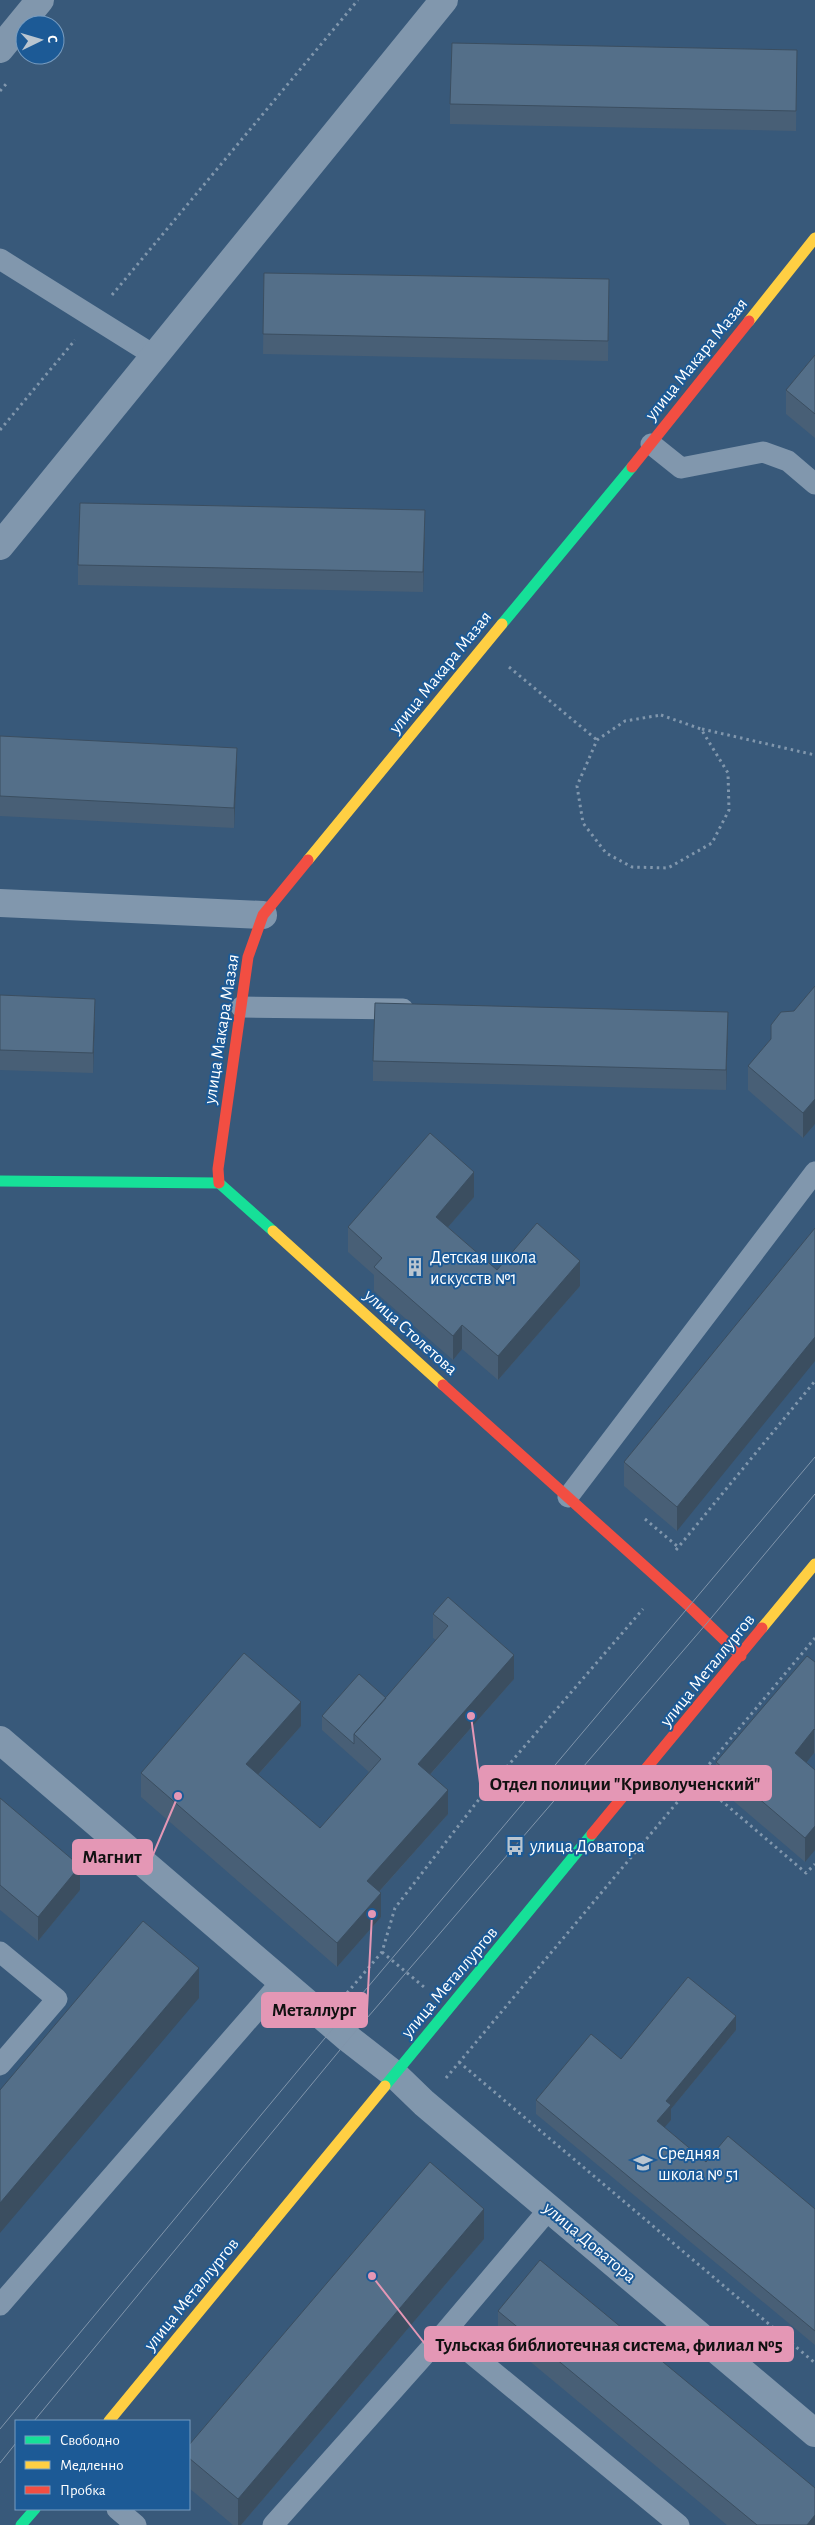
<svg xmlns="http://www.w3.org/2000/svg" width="815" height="2525" font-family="'Alegreya Sans',sans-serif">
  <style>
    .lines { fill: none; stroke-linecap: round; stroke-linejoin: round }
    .path { stroke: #8197ad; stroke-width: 3; stroke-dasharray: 2.5 4; stroke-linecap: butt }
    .lane { stroke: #8197ad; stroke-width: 21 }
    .street { stroke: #8197ad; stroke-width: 28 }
    .fast { stroke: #16e098; stroke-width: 11 }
    .slow { stroke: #ffcf43; stroke-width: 11 }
    .jam { stroke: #f24e42; stroke-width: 11 }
    .tram { stroke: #8095ab; stroke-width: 1 }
    .wall { fill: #485f76 }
    .shaded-wall { fill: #3b4e60 }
    .building { fill: #546f89; stroke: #3b4e60 }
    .labels { text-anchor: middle; stroke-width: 4; stroke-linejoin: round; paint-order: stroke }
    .street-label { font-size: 18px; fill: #fff; stroke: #1c5a96 }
    .poi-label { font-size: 18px; fill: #fff; stroke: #1c5a96; text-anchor: start }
    .leader { fill: none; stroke: #e497b5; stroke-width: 2 }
    .callout-dot { fill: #e497b5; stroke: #1c5a96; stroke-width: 2 }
    .callout { fill: #e497b5; stroke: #e497b5; stroke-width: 2 }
    .callout-label { font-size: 19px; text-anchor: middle; font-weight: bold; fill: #111 }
  </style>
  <rect width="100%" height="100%" fill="#38597a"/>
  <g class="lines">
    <path class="path" d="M0 91 7 83
      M112 295 358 0
      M0 430 75 340
      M509 667 597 740
      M661 715 701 729 728 773 729 810 712 843 668 868 632 867 606 853 583 823 577 786 597 740 625 721Z
      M702 729 815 755
      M645 1519 677 1546
      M676 1550 815 1381
      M696 1779 806 1873 815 1864
      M382 1952 424 1987
      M347 1993 382 1952 395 1908 480 1798 643 1609
      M459 2062 815 2363
      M446 2078 815 1638"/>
    <path class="lane" d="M0 259 155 356
      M651 444 681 468 763 452 788 461 815 484
      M241 1007 403 1009
      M568 1497 815 1172
      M0 1952 57 1999 0 2065
      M0 2305 282 1981
      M445 2332 679 2525
      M117 2509 136 2525
      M273 2525 445 2332 550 2208"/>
    <path class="street" d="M0 49 40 0
      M0 546 444 0
      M0 903 263 915
      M0 1740 349 2039 394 2074 424 2103 815 2433"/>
    <path class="fast" d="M502 624 632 467
      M0 1181 219 1183 273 1231
      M385 2086 592 1834
      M21 2525 35 2509"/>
    <path class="slow" d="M749 321 815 238
      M308 860 502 624
      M273 1231 443 1385
      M762 1628 815 1564
      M109 2421 385 2086"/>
    <path class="jam" d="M632 467 749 321
      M219 1183 218 1169 248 957 263 915 308 860
      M443 1385 690 1607 741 1656
      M592 1834 762 1628"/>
    <path class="tram" d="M34 2421 349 2039 707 1623 815 1494
      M0 2429 335 2026 815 1457
      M0 2463 16 2443"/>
  </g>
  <path class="wall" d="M797 50 796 131 450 124V104Z
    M264 273 609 279 608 361 263 354Z
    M815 355V438L786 414V390Z
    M425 530 423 592 78 585V565Z
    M0 736 237 768 234 828 0 816Z
    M815 986V1124L803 1138 748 1090V1066Z
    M0 995 95 1019 93 1073 0 1070Z
    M728 1032 726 1090 373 1081V1061Z
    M474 1197 448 1227 497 1270 580 1286 498 1380 462 1349 453 1360 374 1291V1275L348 1252V1227Z
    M815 1228 677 1531 624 1486V1462Z
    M433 1614 514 1679 430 1775 448 1814 379 1892 381 1917 337 1967 141 1797V1773L301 1726 258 1775 320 1828 369 1772 322 1730V1716L386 1698 436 1640 433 1638Z
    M815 1662V1754L814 1753 806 1763 805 1862 716 1786V1762Z
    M0 1798 80 1890 38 1941 0 1910Z
    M736 2030 671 2109V2120L664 2127 706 2162 815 2209V2345L536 2114V2100L621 2059Z
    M484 2239 241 2525H233L189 2488V2445Z
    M498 2311 815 2525H727L498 2335Z"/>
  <path class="shaded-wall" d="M425 510V530L423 592V572Z
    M237 748V768L234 828V808Z
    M95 999V1019L93 1073V1053Z
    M728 1012V1032L726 1090V1070Z
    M815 1099V1124L803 1138V1113Z
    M474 1172V1197L436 1241V1217Z
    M580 1261V1286L498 1380V1356Z
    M462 1325V1349L453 1360V1336Z
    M815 1337V1361L677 1531V1507Z
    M514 1655V1679L418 1788V1764Z
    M301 1702V1726L246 1788V1764Z
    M814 1729V1753L795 1777V1753Z
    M448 1790V1814L367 1905V1881Z
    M815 1826V1850L805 1862V1838Z
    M80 1866V1890L38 1941V1917Z
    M381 1893V1917L337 1967V1943Z
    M199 1968V1998L0 2233V2203Z
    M736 2016V2030L671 2109V2120L657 2136V2121L666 2101Z
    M484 2209V2239L241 2525H238V2499Z
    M815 2515V2525H807Z"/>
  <path class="building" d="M452 43 797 50 796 111 450 104Z
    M264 273 609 279 608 341 263 334Z
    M815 355V414L786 390Z
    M80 503 425 510 423 572 78 565Z
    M0 736 237 748 234 808 0 796Z
    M815 986V1099L803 1113 748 1066 771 1039V1025L781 1012 794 1011Z
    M0 995 95 999 93 1053 0 1050Z
    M375 1003 728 1012 726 1070 373 1061Z
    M430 1133 474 1172 436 1217 497 1270 537 1223 580 1261 498 1356 462 1325 453 1336 374 1267 382 1258 348 1227Z
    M815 1228V1337L677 1507 624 1462Z
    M448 1597 514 1655 418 1764 448 1790 367 1881 381 1893 337 1943 141 1773 244 1653 301 1702 246 1764 320 1828 381 1759 354 1734 448 1626 433 1614Z
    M807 1656 815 1662V1730L814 1729 795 1753 815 1770V1826L805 1838 716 1762Z
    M359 1674 386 1698 354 1734V1744L322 1716Z
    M0 1798 80 1866 38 1917 0 1885Z
    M143 1921 199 1968 0 2203V2090Z
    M688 1977 736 2016 666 2101 671 2105 657 2121 706 2162 728 2136 815 2209V2331L536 2100 591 2034 621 2059Z
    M430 2162 484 2209 238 2499 189 2458V2445Z
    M540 2260 815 2488V2515L807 2525H757L498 2311Z"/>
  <defs>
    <g id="building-bare" transform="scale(1.5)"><path d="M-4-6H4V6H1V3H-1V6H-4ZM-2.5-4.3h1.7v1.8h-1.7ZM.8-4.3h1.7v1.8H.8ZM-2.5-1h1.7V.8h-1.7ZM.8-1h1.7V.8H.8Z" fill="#b9c5d0" stroke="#1c5a96" stroke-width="2.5" paint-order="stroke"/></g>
    <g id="bus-bare" transform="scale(1.5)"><path d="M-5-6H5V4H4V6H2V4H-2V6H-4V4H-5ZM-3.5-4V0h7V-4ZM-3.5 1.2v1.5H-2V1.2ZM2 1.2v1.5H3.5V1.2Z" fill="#b9c5d0" stroke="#1c5a96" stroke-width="2.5" paint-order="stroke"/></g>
    <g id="school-bare" transform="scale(1.5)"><path d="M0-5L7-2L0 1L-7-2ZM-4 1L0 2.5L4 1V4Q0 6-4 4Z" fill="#b9c5d0" stroke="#1c5a96" stroke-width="2.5" paint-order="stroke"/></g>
  </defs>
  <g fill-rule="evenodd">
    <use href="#building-bare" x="415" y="1267"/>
    <use href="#bus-bare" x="515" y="1846"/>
    <use href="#school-bare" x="643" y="2163"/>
  </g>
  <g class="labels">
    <g class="street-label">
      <text transform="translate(696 359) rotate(-51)" y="6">улица Макара Мазая</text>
      <text transform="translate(440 672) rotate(-51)" y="6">улица Макара Мазая</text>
      <text transform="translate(221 1029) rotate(-81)" y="6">улица Макара Мазая</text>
      <text transform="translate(411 1332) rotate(42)" y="6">улица Столетова</text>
      <text transform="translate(707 1670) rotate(-51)" y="6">улица Металлургов</text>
      <text transform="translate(449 1982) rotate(-50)" y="6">улица Металлургов</text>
      <text transform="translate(590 2242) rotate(40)" y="6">улица Доватора</text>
      <text transform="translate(191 2294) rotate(-51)" y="6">улица Металлургов</text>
    </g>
    <g class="poi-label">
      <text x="430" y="1263">Детская школа<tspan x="430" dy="21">искусств №1</tspan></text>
      <text x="530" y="1852">улица Доватора</text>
      <text x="658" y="2159">Средняя<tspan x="658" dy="21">школа № 51</tspan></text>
    </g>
  </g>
  <path class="leader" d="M471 1716L480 1783M178 1796L152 1857M372 1914L367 2010M372 2276L425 2344"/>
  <g class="callout-dot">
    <circle cx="471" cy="1716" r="5"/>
    <circle cx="178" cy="1796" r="5"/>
    <circle cx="372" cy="1914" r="5"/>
    <circle cx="372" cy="2276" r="5"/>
  </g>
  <g class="callout">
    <rect x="480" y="1766" width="291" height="34" rx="5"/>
    <rect x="73" y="1840" width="79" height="34" rx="5"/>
    <rect x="262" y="1993" width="105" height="34" rx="5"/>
    <rect x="425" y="2327" width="368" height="34" rx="5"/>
  </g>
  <g class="callout-label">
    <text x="625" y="1790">Отдел полиции "Криволученский"</text>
    <text x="112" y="1863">Магнит</text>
    <text x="314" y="2016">Металлург</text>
    <text x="609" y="2351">Тульская библиотечная система, филиал №5</text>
  </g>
  <rect x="15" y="2420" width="175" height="90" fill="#1c5a96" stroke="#779cc0"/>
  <rect x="25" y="2436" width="25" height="8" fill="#16e098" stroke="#779cc0"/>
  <text x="60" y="2445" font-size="15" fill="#ffffff">Свободно</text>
  <rect x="25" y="2461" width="25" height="8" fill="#ffcf43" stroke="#779cc0"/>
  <text x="60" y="2470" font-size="15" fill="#ffffff">Медленно</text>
  <rect x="25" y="2486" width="25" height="8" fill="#f24e42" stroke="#779cc0"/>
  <text x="60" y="2495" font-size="15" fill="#ffffff">Пробка</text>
  <g transform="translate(40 40) rotate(85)"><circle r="24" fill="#1c5a96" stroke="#779cc0"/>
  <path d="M0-4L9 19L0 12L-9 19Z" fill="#b9c5d0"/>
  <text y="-8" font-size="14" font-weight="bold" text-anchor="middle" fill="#ffffff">С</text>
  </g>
</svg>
